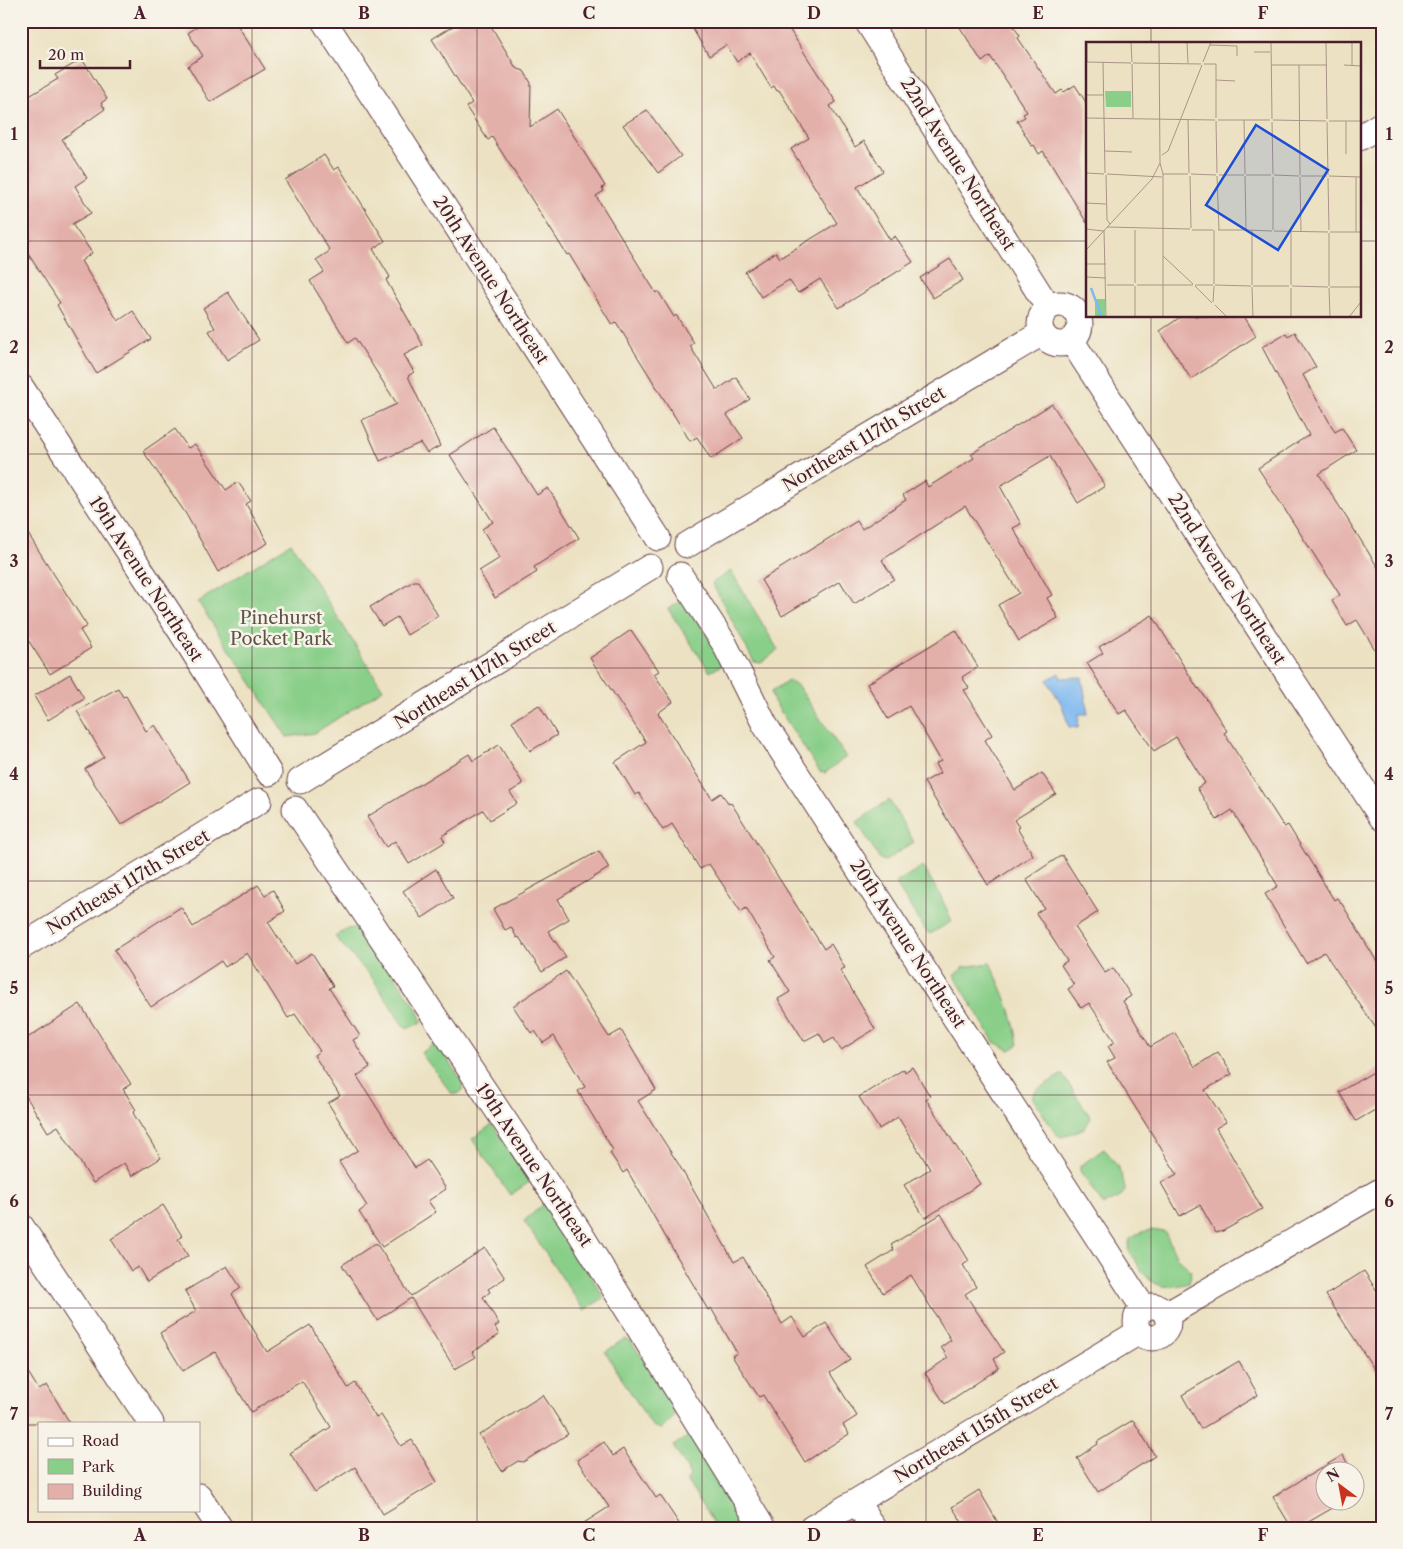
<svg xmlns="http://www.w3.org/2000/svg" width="1403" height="1549" font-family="'Libre Caslon Text',serif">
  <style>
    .green { fill: #89cf89; stroke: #6a775a }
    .water { fill: #7fb9f0; stroke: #646c8e }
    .building { fill: #e3afa9 }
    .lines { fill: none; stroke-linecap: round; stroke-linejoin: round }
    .street-casing { stroke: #623c42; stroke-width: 27 }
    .street { stroke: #fff; stroke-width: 25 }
    .grid { fill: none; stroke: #4a1f2b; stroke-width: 1; stroke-opacity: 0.55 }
    .labels { text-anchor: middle; stroke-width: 5; stroke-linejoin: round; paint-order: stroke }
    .street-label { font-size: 18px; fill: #4a1f2b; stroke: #f7f3e8 }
    .park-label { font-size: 18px; fill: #5d5447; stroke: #f7f3e8 }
    .inset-river { fill: none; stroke: #7fb9f0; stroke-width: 2.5 }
    .inset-road { fill: none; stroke: #ab9486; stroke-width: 1 }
    .view { fill: #1d4ed8; fill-opacity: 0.15; stroke: #1d4ed8; stroke-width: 2.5 }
    .inset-edge { fill: none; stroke: #4a1f2b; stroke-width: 2.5 }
    .neatline { fill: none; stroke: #4a1f2b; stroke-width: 2 }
    .grid-label { font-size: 16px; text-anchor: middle; font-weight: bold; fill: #4a1f2b }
  </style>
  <rect width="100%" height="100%" fill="#f7f3e8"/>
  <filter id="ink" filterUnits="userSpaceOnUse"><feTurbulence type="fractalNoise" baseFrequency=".02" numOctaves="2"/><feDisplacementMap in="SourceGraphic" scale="10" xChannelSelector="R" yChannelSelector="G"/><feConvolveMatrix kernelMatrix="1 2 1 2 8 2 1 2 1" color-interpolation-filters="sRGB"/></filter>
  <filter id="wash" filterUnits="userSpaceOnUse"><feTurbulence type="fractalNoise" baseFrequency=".0096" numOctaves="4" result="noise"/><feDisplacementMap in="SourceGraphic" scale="20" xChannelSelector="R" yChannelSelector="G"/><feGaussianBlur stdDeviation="1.12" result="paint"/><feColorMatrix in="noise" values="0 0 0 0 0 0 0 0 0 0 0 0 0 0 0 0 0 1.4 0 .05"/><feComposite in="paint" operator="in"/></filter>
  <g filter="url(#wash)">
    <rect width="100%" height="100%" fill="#ece2c3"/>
    <path class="green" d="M291 543 383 689 315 733 287 737 198 602Z
      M731 571 778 650 761 663 754 662 712 583Z
      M683 600 726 663 710 672 668 609Z
      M788 680 798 686 846 757 825 773 820 772 773 700 771 692Z
      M889 800 914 842 885 861 880 859 857 822Z
      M923 866 941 897 952 921 930 934 926 931 897 886V882Z
      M356 928 366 936 416 1007 422 1022 409 1028 404 1027 373 979 335 937 346 929Z
      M990 963C1003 990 1014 1015 1018 1045L1010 1050 994 1042 954 975 964 967Z
      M436 1043 463 1082V1090L458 1094H452L421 1053Z
      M1062 1074 1091 1118 1085 1128 1062 1137 1056 1134 1032 1097 1035 1091Z
      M492 1124 531 1181 510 1195 472 1139Z
      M1104 1149C1115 1161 1124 1174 1125 1191L1119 1198 1103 1205 1080 1171V1166Z
      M546 1202 604 1298 584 1310 524 1221Z
      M1151 1230 1165 1232 1177 1258 1192 1271 1189 1283C1151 1294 1146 1277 1128 1249L1130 1239 1142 1232Z
      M624 1339 631 1341 676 1410 673 1418 662 1429 652 1426 605 1352Z
      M689 1436 696 1439 744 1519 731 1528H717L686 1480 690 1477 687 1468 673 1446Z"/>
    <path class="water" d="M1059 673 1061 678 1082 677 1088 714H1079L1078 728 1069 727 1062 705 1047 680Z"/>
    <g id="blocks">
      <path class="building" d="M206 21H235L265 69 210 102 188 66 203 56 188 33Z
        M461 21H488L516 68 524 71 531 83 530 127 557 109 605 186 602 188 604 191 596 196 656 293 658 291 674 317 676 315 694 343 690 346 717 390 736 377 750 399 727 415 743 438 711 459 697 437 690 441 616 322 612 325 569 254 567 255 492 137 488 140 466 107 472 103 432 39Z
        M688 21H784L836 102 830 106 855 147 864 141 883 171 857 187 890 240 895 236 913 262 839 308 820 279 798 293 789 280 761 297 745 272 776 252 780 258 837 223 791 149 809 138 779 90 777 91 774 86 771 88 750 53 737 62 726 45 709 56Z
        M956 21H1010L1020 36 1018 38 1056 94 1062 90 1064 92 1075 85 1087 104V223L1043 151 1039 154 1034 145 1032 146 1017 121 1025 117 1023 114 1027 112 990 56 982 62Z
        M82 59 107 99 101 103 105 109 62 139 87 178 75 186 91 213 72 224 92 253 81 261 118 321 133 311 151 339 96 373 57 305 60 303 21 243V101L58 79 55 75Z
        M647 110 681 156 658 173 623 125Z
        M324 155 334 170 339 167 385 241 373 249 390 277 386 280 423 345 404 355 414 372 408 376 440 446 427 453 420 443 380 461 362 420 397 404 355 338 348 343 310 281 324 272 316 260 330 251 285 180Z
        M950 259 963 280 933 298 920 278Z
        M228 292 259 340 227 360 209 331 215 328 203 308Z
        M1182 316H1244L1256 336 1191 379 1160 331Z
        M1295 332 1316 367 1303 375 1335 432 1342 428 1356 450 1319 474 1382 574V661L1357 620 1347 626 1332 601 1340 595 1258 468 1309 435 1262 347 1286 333 1288 336Z
        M1052 404 1105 486 1078 503 1050 456 1000 486 1021 524 1013 528 1052 595 1047 598 1058 618 1019 641 998 605 1019 593 965 506 882 560 894 579 854 604 840 581 782 616 761 580 857 521 862 529 906 500 903 495 925 481 928 487 974 458 971 454Z
        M493 427 537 495 548 488 579 538 534 567 537 572 495 598 479 571 500 558 482 529 493 522 450 455Z
        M175 429 188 448 195 444 226 490 238 482 251 501 246 504 268 543 218 572 186 514 143 451Z
        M21 523 87 626 80 630 91 648 50 674 21 629Z
        M414 581H418L438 616 407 635 397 617 382 626 370 607Z
        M1152 615 1198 689 1199 688 1227 731 1224 733 1284 827 1288 825 1334 900 1337 898 1342 904 1382 970V1037L1324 952 1306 963 1265 894 1278 886 1232 810 1217 820 1197 788 1205 783 1176 737 1154 751 1126 710 1119 714 1087 663 1103 653 1099 647Z
        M631 630 659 671 654 674 673 702 658 713 712 799 721 793 729 804 731 803 824 949 831 944 845 968 840 970 875 1029 841 1050 834 1038 825 1043 819 1033 804 1041 778 999 790 992 770 960 775 957 746 908 741 912 709 864 700 869 672 824 663 830 639 793 635 795 615 762 646 742 590 658Z
        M956 630 978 667 962 677 969 688 964 690 992 735 985 740 1015 790 1042 773 1056 794 1014 820 1019 827 1017 828 1033 855 988 885 924 782 940 773 935 764 941 761 909 706 888 719 867 684Z
        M70 674 84 698 48 720 34 696Z
        M118 688 123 697 126 696 146 731 155 725 190 782 121 825 85 769 104 757 77 711Z
        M539 705 557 735 530 751 512 721Z
        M499 745 523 784 510 792 517 803 490 820 483 810 442 836 445 842 409 864 395 841 386 847 367 817 469 754 473 761Z
        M599 851 609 868 558 899 569 919 548 931 566 957 542 972 519 937 517 938 511 927 505 930 493 909Z
        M1062 855 1098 912 1075 927 1105 973 1113 968 1131 996 1123 1001 1150 1047 1175 1033 1195 1067 1218 1052 1232 1074 1205 1090 1226 1122 1216 1128 1262 1209 1223 1231 1216 1233 1200 1205 1180 1216 1161 1183 1177 1174 1107 1062 1115 1058 1108 1046 1115 1042 1089 1003 1081 1008 1068 989 1074 985 1061 965 1067 961 1036 913 1044 908 1026 879Z
        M436 869 453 898 422 918 403 891Z
        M258 885 265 895 273 890 285 911 268 922 295 964 312 953 333 986 329 988 360 1036 353 1040 370 1067 357 1076 415 1168 427 1160 446 1189 428 1201 436 1212 382 1247 359 1212 367 1206 339 1162 358 1150 328 1103 340 1096 314 1055 320 1051 295 1014 288 1018 247 953 225 967 221 961 151 1007 114 950 181 907 193 927Z
        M566 971 609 1037 621 1030 656 1090 638 1101 679 1165 734 1262 743 1257 782 1324 792 1317 805 1337 826 1323 850 1360 830 1373 857 1416 843 1425 849 1434 805 1462 763 1395 759 1397 732 1356 737 1353 711 1308 708 1310 627 1170 623 1173 610 1153 613 1150 578 1091 585 1087 554 1036 543 1043 535 1031 531 1033 513 1006Z
        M80 1004 131 1084 123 1089 136 1110 133 1113 161 1158 132 1176 124 1163 93 1183 58 1126 48 1132 21 1088V1042Z
        M912 1067 930 1096 926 1099 980 1184 925 1218 904 1185 930 1169 898 1117 879 1129 859 1097 904 1069 905 1072Z
        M1382 1067V1106L1356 1121 1339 1092Z
        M163 1205 182 1236 178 1239 188 1256 147 1282 138 1267 131 1271 111 1239Z
        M941 1214 969 1261 963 1265 976 1287 965 1294 1004 1352 994 1359 999 1368 945 1404 925 1373 948 1358 941 1347 951 1340 911 1275 883 1293 867 1267 894 1250 891 1245Z
        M376 1243 411 1296 485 1248 505 1278 488 1289 490 1292 483 1297 499 1324 495 1327 499 1335 472 1352 476 1357 455 1369 411 1298 377 1320 342 1265Z
        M227 1266 241 1288 232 1294 267 1352 310 1325 348 1388 355 1383 376 1418 381 1415 401 1446 412 1440 437 1482 383 1514 355 1467 315 1492 290 1453 331 1427 302 1381 251 1412 215 1352 183 1371 160 1333 196 1311 185 1291Z
        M1364 1271 1382 1299V1381L1326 1295Z
        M21 1361 39 1390 47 1385 70 1423H21Z
        M1239 1361 1258 1395 1201 1429 1182 1395Z
        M543 1395 568 1434 523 1462 518 1461 502 1471 479 1435Z
        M1133 1420 1155 1456 1098 1492 1077 1458 1098 1444 1097 1442Z
        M604 1442 613 1456 623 1449 656 1498 660 1495 682 1528H576L609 1507 577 1460Z
        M1343 1455 1352 1472H1326V1502H1343L1298 1528H1292L1273 1497Z
        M979 1490 1001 1528H966L952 1507Z"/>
    </g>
  </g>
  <g filter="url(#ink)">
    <use href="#blocks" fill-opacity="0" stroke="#623c42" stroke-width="1"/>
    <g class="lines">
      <g class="street-casing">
        <path id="street" d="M324 21 658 538
          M867 21 1048 307
          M1359 138 1382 124
          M1040 324a20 20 0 1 1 40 0a20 20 0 1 1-40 0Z
          M1071 340 1382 818
          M21 387 180 630 269 773
          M687 545 1042 333
          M680 575 724 643 765 725 1144 1309
          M300 781 650 567
          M295 809 578 1230 763 1528
          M21 947 259 801
          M21 1226 151 1423
          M1136 1322a16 16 0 1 1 32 0a16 16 0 1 1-32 0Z
          M1166 1315 1382 1190
          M199 1496 220 1528
          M857 1502 873 1528
          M812 1528 1139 1332"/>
      </g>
      <use href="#street" class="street"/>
    </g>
  </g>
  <path class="grid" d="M252 21V1528M477 21V1528M702 21V1528M926 21V1528M1151 21V44M21 241H1087M1359 241H1382M1151 316V1528M21 454H1382M21 668H1382M21 881H1382M21 1095H1382M21 1308H1382"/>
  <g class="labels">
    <g class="street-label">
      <text transform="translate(958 164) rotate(58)" y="6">22nd Avenue Northeast</text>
      <text transform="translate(491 280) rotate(57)" y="6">20th Avenue Northeast</text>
      <text transform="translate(864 439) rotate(-31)" y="6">Northeast 117th Street</text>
      <text transform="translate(146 579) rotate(57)" y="6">19th Avenue Northeast</text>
      <text transform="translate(1227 579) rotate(57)" y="6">22nd Avenue Northeast</text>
      <text transform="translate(475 675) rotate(-32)" y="6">Northeast 117th Street</text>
      <text transform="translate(128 882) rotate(-31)" y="6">Northeast 117th Street</text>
      <text transform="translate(908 944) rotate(57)" y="6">20th Avenue Northeast</text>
      <text transform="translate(534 1165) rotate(56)" y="6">19th Avenue Northeast</text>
      <text transform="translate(976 1430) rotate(-31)" y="6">Northeast 115th Street</text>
    </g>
    <g class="park-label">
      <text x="281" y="624">Pinehurst<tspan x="281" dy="21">Pocket Park</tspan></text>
    </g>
  </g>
  <g transform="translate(1086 42)">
    <rect width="275" height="275" fill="#ece2c3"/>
    <path d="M19 49H45V65H20ZM9 257H19V275H9Z" fill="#89cf89"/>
    <path class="inset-river" d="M5 246 16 275"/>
    <path class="inset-road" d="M1 0V20M45 0 46 20M101 0 102 21M185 0 186 77M240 0 241 77M266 1V24M124 3 151 4V14M168 10H184M0 20 45 21M17 20 19 131M117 20 125 0M47 21 115 22M46 22 47 76M118 22H130V76M185 23H241M213 23 214 133M258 23 275 24M130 38 149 39M0 53H17M0 76 129 78M102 77 103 131M132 78H184M158 78 159 132M187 78 240 79M130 79 131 131M243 79H275M260 79V112M186 80 187 132M241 80 242 133M19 109 46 110M76 113 82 109 116 23M74 121 77 132V275M0 131 18 132M21 132 76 135M77 132H102M105 132 130 133M20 133 21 178 24 182M133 133H158M160 133H185M188 133 213 134M104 134 105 186M131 134 133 188M159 134 160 187M215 134H241M243 134 275 135M187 135V188M214 135 215 189M270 135V190M242 136 243 188M0 161 20 162M21 185 104 187M0 187 17 189M18 188 20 275M49 188V241M106 188H127M128 188V242M132 188H159M161 188 186 189M166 188V243M188 189 242 190M244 190H275M0 208 66 137 74 121 73 0M77 214 107 242M0 222H20M0 235 20 236M21 243H48M51 243H107M109 243H127M129 243 165 244M205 243V190M49 244V275M109 244 126 261M167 244H203M206 244 242 245M243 244V191M166 245 167 275M244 245H275M205 246V275M243 246 244 275M127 260 128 244M129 263 141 275M263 275 275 260"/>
    <path class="view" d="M170 83 242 128 192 208 120 163Z"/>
    <rect width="275" height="275" class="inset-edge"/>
  </g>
  <rect width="1403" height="1549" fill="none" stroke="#f7f3e8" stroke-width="55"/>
  <rect x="38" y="1422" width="162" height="90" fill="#f7f3e8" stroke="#b29e9c"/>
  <rect x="48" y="1438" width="25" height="8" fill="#ffffff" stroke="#b29e9c"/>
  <text x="82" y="1446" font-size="15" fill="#4a1f2b">Road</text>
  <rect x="48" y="1459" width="25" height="15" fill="#89cf89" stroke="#b29e9c"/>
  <text x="82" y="1472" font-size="15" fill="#4a1f2b">Park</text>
  <rect x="48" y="1484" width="25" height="15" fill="#e3afa9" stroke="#b29e9c"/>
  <text x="82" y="1496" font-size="15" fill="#4a1f2b">Building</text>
  <g transform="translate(1340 1486) rotate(328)"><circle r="24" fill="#f7f3e8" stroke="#b29e9c"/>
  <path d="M0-4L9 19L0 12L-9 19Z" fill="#c8321e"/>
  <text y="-8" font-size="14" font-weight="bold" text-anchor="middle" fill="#4a1f2b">N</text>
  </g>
  <path d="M40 60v8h90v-8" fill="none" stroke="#4a1f2b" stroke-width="2.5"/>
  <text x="48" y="60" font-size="15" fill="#4a1f2b" stroke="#f7f3e8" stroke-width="4" paint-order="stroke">20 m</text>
  <rect x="28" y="28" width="1348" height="1494" class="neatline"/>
  <g class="grid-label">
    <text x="140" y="19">A</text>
    <text x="364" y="19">B</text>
    <text x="589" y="19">C</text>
    <text x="814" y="19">D</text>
    <text x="1038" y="19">E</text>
    <text x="1263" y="19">F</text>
    <text x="14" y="140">1</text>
    <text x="1389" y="140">1</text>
    <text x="14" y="353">2</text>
    <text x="1389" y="353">2</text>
    <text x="14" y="567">3</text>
    <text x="1389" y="567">3</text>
    <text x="14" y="780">4</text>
    <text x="1389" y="780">4</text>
    <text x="14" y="994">5</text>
    <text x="1389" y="994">5</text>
    <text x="14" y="1207">6</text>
    <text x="1389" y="1207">6</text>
    <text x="14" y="1420">7</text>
    <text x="1389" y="1420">7</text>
    <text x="140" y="1541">A</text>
    <text x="364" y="1541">B</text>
    <text x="589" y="1541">C</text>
    <text x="814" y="1541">D</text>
    <text x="1038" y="1541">E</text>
    <text x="1263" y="1541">F</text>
  </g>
</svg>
